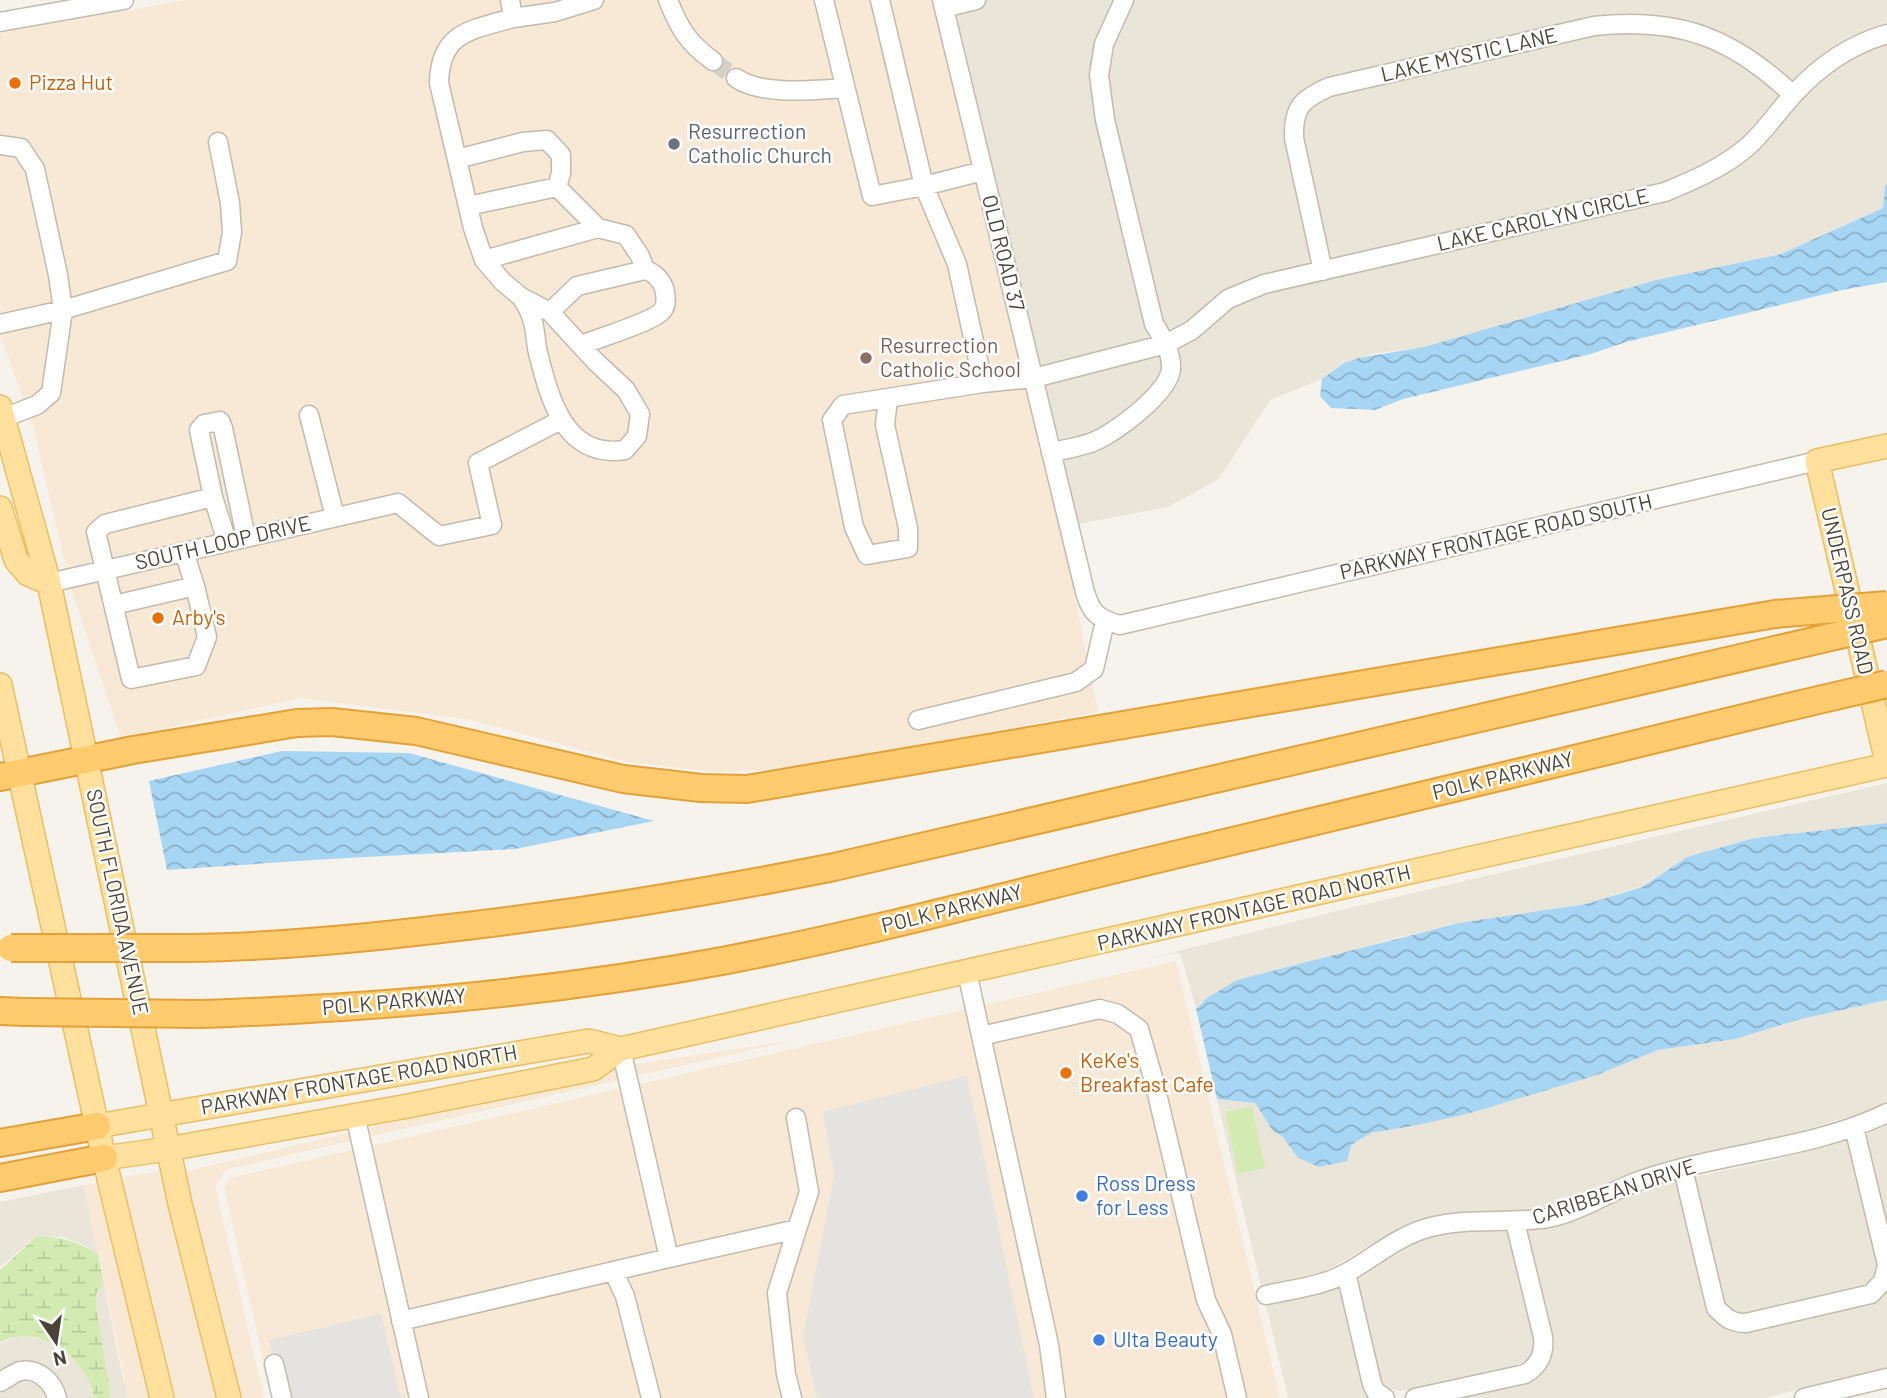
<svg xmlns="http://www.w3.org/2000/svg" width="1887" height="1398" font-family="Barlow,sans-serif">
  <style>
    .residential { fill: #eae5d9 }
    .commercial { fill: #f8e9d7 }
    .wetland { fill: url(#wetland-marsh) }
    .pitch { fill: #d3ebb3 }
    .parking { fill: #e5e3e0 }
    .water { fill: url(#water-waves) }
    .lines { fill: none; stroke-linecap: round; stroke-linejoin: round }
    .minor-tunnel { stroke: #d4d0c8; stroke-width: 18; stroke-dasharray: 18 9; stroke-linecap: butt }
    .minor-casing { stroke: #c2baad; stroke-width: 21 }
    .major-casing { stroke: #e9bf66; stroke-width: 26 }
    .highway-casing { stroke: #e4a137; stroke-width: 30 }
    .minor { stroke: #fff; stroke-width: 18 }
    .major { stroke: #ffe09c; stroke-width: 23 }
    .highway { stroke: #ffcb6e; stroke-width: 26 }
    .highway-bridge-casing { stroke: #e4a137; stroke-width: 30; stroke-linecap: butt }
    .highway-bridge { stroke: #ffcb6e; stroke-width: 26 }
    .food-dot { fill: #e8710a; stroke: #fff; stroke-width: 2.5 }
    .worship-dot { fill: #6b7280; stroke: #fff; stroke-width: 2.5 }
    .education-dot { fill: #8d6e63; stroke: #fff; stroke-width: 2.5 }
    .shop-dot { fill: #3f7fe0; stroke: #fff; stroke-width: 2.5 }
    .labels { text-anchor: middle; stroke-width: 5; stroke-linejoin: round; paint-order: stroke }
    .street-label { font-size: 21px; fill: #4b4338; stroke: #fff }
    .food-label { font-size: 21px; fill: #c56008; stroke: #fff; text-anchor: start }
    .worship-label { font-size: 21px; fill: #5b616d; stroke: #fff; text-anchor: start }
    .education-label { font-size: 21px; fill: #785e54; stroke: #fff; text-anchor: start }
    .shop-label { font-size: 21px; fill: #366cbe; stroke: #fff; text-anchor: start }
  </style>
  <defs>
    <pattern id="wetland-marsh" width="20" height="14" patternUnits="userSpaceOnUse" patternTransform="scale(1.75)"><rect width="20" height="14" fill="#d3ebb3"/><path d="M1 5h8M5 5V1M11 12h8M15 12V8" fill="none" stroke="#b7cb9b"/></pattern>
    <pattern id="water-waves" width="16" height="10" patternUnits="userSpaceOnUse" patternTransform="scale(1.75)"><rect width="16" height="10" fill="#a7d6f4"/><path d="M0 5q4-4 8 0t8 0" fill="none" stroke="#8aafc7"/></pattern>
  </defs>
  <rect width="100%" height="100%" fill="#f6f3ec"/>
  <path class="residential" d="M953 0H1887V183L1885 186 1883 208 1781 254 1656 280 1424 347 1372 354 1344 363 1322 379 1270 400 1219 479 1168 507 1078 524Z
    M1887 783V823L1754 838 1687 857 1642 886 1586 904 1459 923 1392 939 1207 998 1196 1009 1181 955 1177 953 1150 958 1353 907Z
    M1887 1000V1102L1868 1111 1770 1140 1708 1152 1634 1172 1549 1207 1514 1212H1456L1428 1217 1402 1226 1335 1266 1319 1273 1261 1286 1217 1099 1255 1103 1273 1131 1282 1136 1298 1158 1351 1145 1371 1133 1418 1125 1467 1114 1597 1075 1658 1050 1735 1039 1801 1019Z
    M1887 1124V1226L1865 1134Z
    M1848 1139 1878 1266 1875 1276 1867 1284 1744 1313 1731 1311 1724 1303 1694 1177 1775 1160Z
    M1677 1181 1707 1310 1720 1326 1736 1333H1748L1873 1303 1887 1292V1368L1764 1398H1462L1527 1384 1537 1378 1546 1368 1553 1345 1527 1231 1555 1227 1640 1192Z
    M84 1185 98 1254 82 1244 62 1237 37 1236 0 1267V1202Z
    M1458 1232H1508L1535 1345 1531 1356 1522 1364 1401 1391 1387 1388 1380 1381 1356 1278 1411 1245 1434 1236Z
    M104 1284 118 1357 128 1398H111L109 1387 96 1306V1294Z
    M1340 1286 1364 1389 1370 1398H1288L1266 1305 1325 1292Z
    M18 1336 46 1339 65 1352 84 1368 94 1398H66L58 1376 40 1364 15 1362 0 1371V1343Z
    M22 1382 36 1383 45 1390 47 1398H0V1394Z"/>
  <path class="commercial" d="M186 0H933L1068 562 1098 712 798 768 716 772 627 762 471 720 301 698 121 738 71 588 409 510 404 491 66 568 34 430 0 334V33Z
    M1176 961 1280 1398H272L224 1188 230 1178Z
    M795 1040 228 1169 223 1173 216 1185V1190L264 1398H238L183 1172 636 1064Z
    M164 1170 219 1398H172L119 1178Z
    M101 1182 153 1398H128L84 1185Z"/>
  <path class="wetland" d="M37 1236C60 1237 77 1241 98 1254L104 1284 96 1294V1306L111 1398H94C86 1357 41 1322 0 1342V1270Z"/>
  <path class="pitch" d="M1252 1106 1265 1168 1238 1174 1225 1112Z"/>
  <path class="parking" d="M967 1076 1034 1398H817L803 1337 834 1175 823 1112Z
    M381 1314 401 1398H284L269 1340Z"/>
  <path class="water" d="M1887 183V282L1842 290 1626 342 1591 354 1403 399 1375 410 1331 408 1320 396 1322 379 1344 363 1358 358 1424 347 1656 280 1781 254 1883 208 1885 186Z
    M282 751 409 753 654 821 515 849 329 859 167 870 149 781Z
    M1887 823V1000L1801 1019 1735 1039 1658 1050 1597 1075 1467 1114 1418 1125 1371 1133 1351 1145 1347 1161 1319 1167 1298 1158 1282 1136 1273 1131 1255 1103 1217 1099 1196 1009 1207 998 1237 980 1459 923 1586 904 1642 887 1687 857 1754 838Z"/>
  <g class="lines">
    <path class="minor-tunnel" d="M713 61 736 78"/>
    <g class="minor-casing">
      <path id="minor" d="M510 0 513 18 555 12 594 0
        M668 0C679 28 688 43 713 61
        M824 0 872 196 924 186 957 264 983 383
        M880 0 924 186 983 171
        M942 0 1085 592C1091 613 1098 619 1120 625L1817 461
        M944 8 976 0
        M513 18C471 30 440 32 439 83L473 228 484 260 503 282 521 297 550 312 595 361 626 390 640 414 637 436 625 450C565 459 550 400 538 353 535 341 536 327 531 316 529 309 525 303 521 297
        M0 22 124 0
        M736 78C762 96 814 90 845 88
        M0 145 21 148 35 169 58 275 63 310 51 393 37 405 3 418
        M457 159 523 142 547 140 561 155V173L557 187
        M468 206 557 187 598 228
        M484 260 598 228 626 235 640 256 645 270
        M1323 271 1294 138C1293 107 1302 99 1329 87L1594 26C1678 17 1732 37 1793 95
        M550 312 577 286 645 270C654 272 661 280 664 288 666 296 667 303 663 310 654 322 600 337 582 345
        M0 324 63 310 227 261 232 232 230 203 218 142
        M888 398 885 425 908 528V548L867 555 854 527 832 420 843 405 983 383 1034 378 1166 344 1192 330 1228 299 1264 284 1665 192C1694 180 1722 168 1746 148 1764 133 1777 112 1793 95 1819 66 1849 45 1887 34
        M309 415 335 517
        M1051 453C1064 449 1080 447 1093 442 1115 433 1169 393 1171 369 1172 352 1162 337 1154 324L1105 120 1099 75 1104 44 1124 0
        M213 497 199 430 204 424 220 421 223 428 246 537
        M184 552 195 586 207 637 196 666 131 679 96 532 105 524 213 497 227 542
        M49 583 398 503 439 536 492 525 478 463 561 420
        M114 605 195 586
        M918 720 1076 682 1094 669 1105 621
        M967 972 1049 1345 1056 1398
        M981 1036 1100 1009 1118 1014 1139 1029 1154 1081 1206 1300 1222 1334 1237 1398
        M355 1115 419 1398
        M1854 1127 1887 1265
        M1683 1169 1716 1308C1726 1318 1731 1323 1746 1323L1871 1294 1883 1281 1887 1266
        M669 1258 797 1229 809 1192 796 1118
        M613 1271 625 1296 651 1398
        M1346 1273 1372 1384 1376 1392 1385 1398
        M1266 1295C1293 1289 1324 1286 1348 1272 1376 1256 1399 1235 1431 1227 1469 1217 1509 1224 1548 1218 1579 1212 1607 1193 1636 1182 1718 1152 1808 1151 1887 1113
        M401 1321 669 1258 621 1049
        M274 1364 282 1398
        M0 1382C6 1379 14 1373 20 1371 39 1368 53 1382 57 1398
        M792 1398 786 1374 777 1293 797 1229
        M1415 1398 1525 1374C1539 1366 1545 1353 1543 1337L1515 1222
        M1804 1398 1887 1378"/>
    </g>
    <g class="major-casing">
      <path id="major" d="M0 407 49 583 180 1204 229 1398
        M1887 446 1817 461 1887 762
        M0 508 16 560 28 574 49 583
        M0 685 104 1158 162 1398
        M97 1126 589 1041 621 1049
        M104 1158 168 1149 408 1106 593 1069 621 1049 1887 765"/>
    </g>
    <g class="highway-casing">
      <path id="highway" d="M0 777 133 750 297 723 332 722 416 731 623 779 701 788 747 789 1775 614
        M188 948C272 947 357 939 441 929 574 914 704 893 834 867L1779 649
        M0 1011 25 1012
        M202 1014C376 1008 551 993 722 961 864 934 1004 896 1145 862 1362 810 1580 758 1797 705
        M0 1143 97 1126
        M0 1178 104 1158"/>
    </g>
    <use href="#minor" class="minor"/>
    <use href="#major" class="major"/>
    <use href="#highway" class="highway"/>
    <g class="highway-bridge-casing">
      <path id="highway-bridge" d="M1775 614 1887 605
        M1779 649 1887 624
        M1797 705 1887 684
        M11 948H188
        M25 1012 202 1014"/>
    </g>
    <use href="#highway-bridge" class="highway-bridge"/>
  </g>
  <g class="food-dot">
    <circle cx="15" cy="83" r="7"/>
    <circle cx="158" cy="618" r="7"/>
    <circle cx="1066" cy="1073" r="7"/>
  </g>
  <circle class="worship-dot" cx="674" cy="144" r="7"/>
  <circle class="education-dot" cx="866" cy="358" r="7"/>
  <g class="shop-dot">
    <circle cx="1082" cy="1196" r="7"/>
    <circle cx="1099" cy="1340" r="7"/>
  </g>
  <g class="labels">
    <g class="street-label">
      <text transform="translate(1469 55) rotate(-13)" y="7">LAKE MYSTIC LANE</text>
      <text transform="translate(1543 220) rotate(-13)" y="7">LAKE CAROLYN CIRCLE</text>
      <text transform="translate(1003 253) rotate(76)" y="7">OLD ROAD 37</text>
      <text transform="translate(1496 537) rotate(-13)" y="7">PARKWAY FRONTAGE ROAD SOUTH</text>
      <text transform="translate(223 543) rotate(-13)" y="7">SOUTH LOOP DRIVE</text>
      <text transform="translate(1847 591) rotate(77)" y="7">UNDERPASS ROAD</text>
      <text transform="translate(1503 776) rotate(-14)" y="7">POLK PARKWAY</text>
      <text transform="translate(117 902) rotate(78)" y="7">SOUTH FLORIDA AVENUE</text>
      <text transform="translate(1254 908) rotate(-13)" y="7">PARKWAY FRONTAGE ROAD NORTH</text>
      <text transform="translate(952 909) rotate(-14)" y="7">POLK PARKWAY</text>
      <text transform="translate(394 1002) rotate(-5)" y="7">POLK PARKWAY</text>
      <text transform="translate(359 1080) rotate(-10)" y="7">PARKWAY FRONTAGE ROAD NORTH</text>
      <text transform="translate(1614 1192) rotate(-18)" y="7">CARIBBEAN DRIVE</text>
    </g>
    <g class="food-label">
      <text x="29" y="90">Pizza Hut</text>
      <text x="172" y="625">Arby's</text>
      <text x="1080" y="1068">KeKe's<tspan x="1080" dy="24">Breakfast Cafe</tspan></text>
    </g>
    <g class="worship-label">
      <text x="688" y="139">Resurrection<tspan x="688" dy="24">Catholic Church</tspan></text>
    </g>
    <g class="education-label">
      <text x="880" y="353">Resurrection<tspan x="880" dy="24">Catholic School</tspan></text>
    </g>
    <g class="shop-label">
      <text x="1096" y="1191">Ross Dress<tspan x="1096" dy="24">for Less</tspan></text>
      <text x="1113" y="1347">Ulta Beauty</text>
    </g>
  </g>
  <g transform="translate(56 1342) rotate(167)" stroke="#ffffff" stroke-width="5" paint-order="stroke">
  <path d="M0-5L12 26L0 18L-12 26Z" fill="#4b4338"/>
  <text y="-10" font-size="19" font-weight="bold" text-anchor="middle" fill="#4b4338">N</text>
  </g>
</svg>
